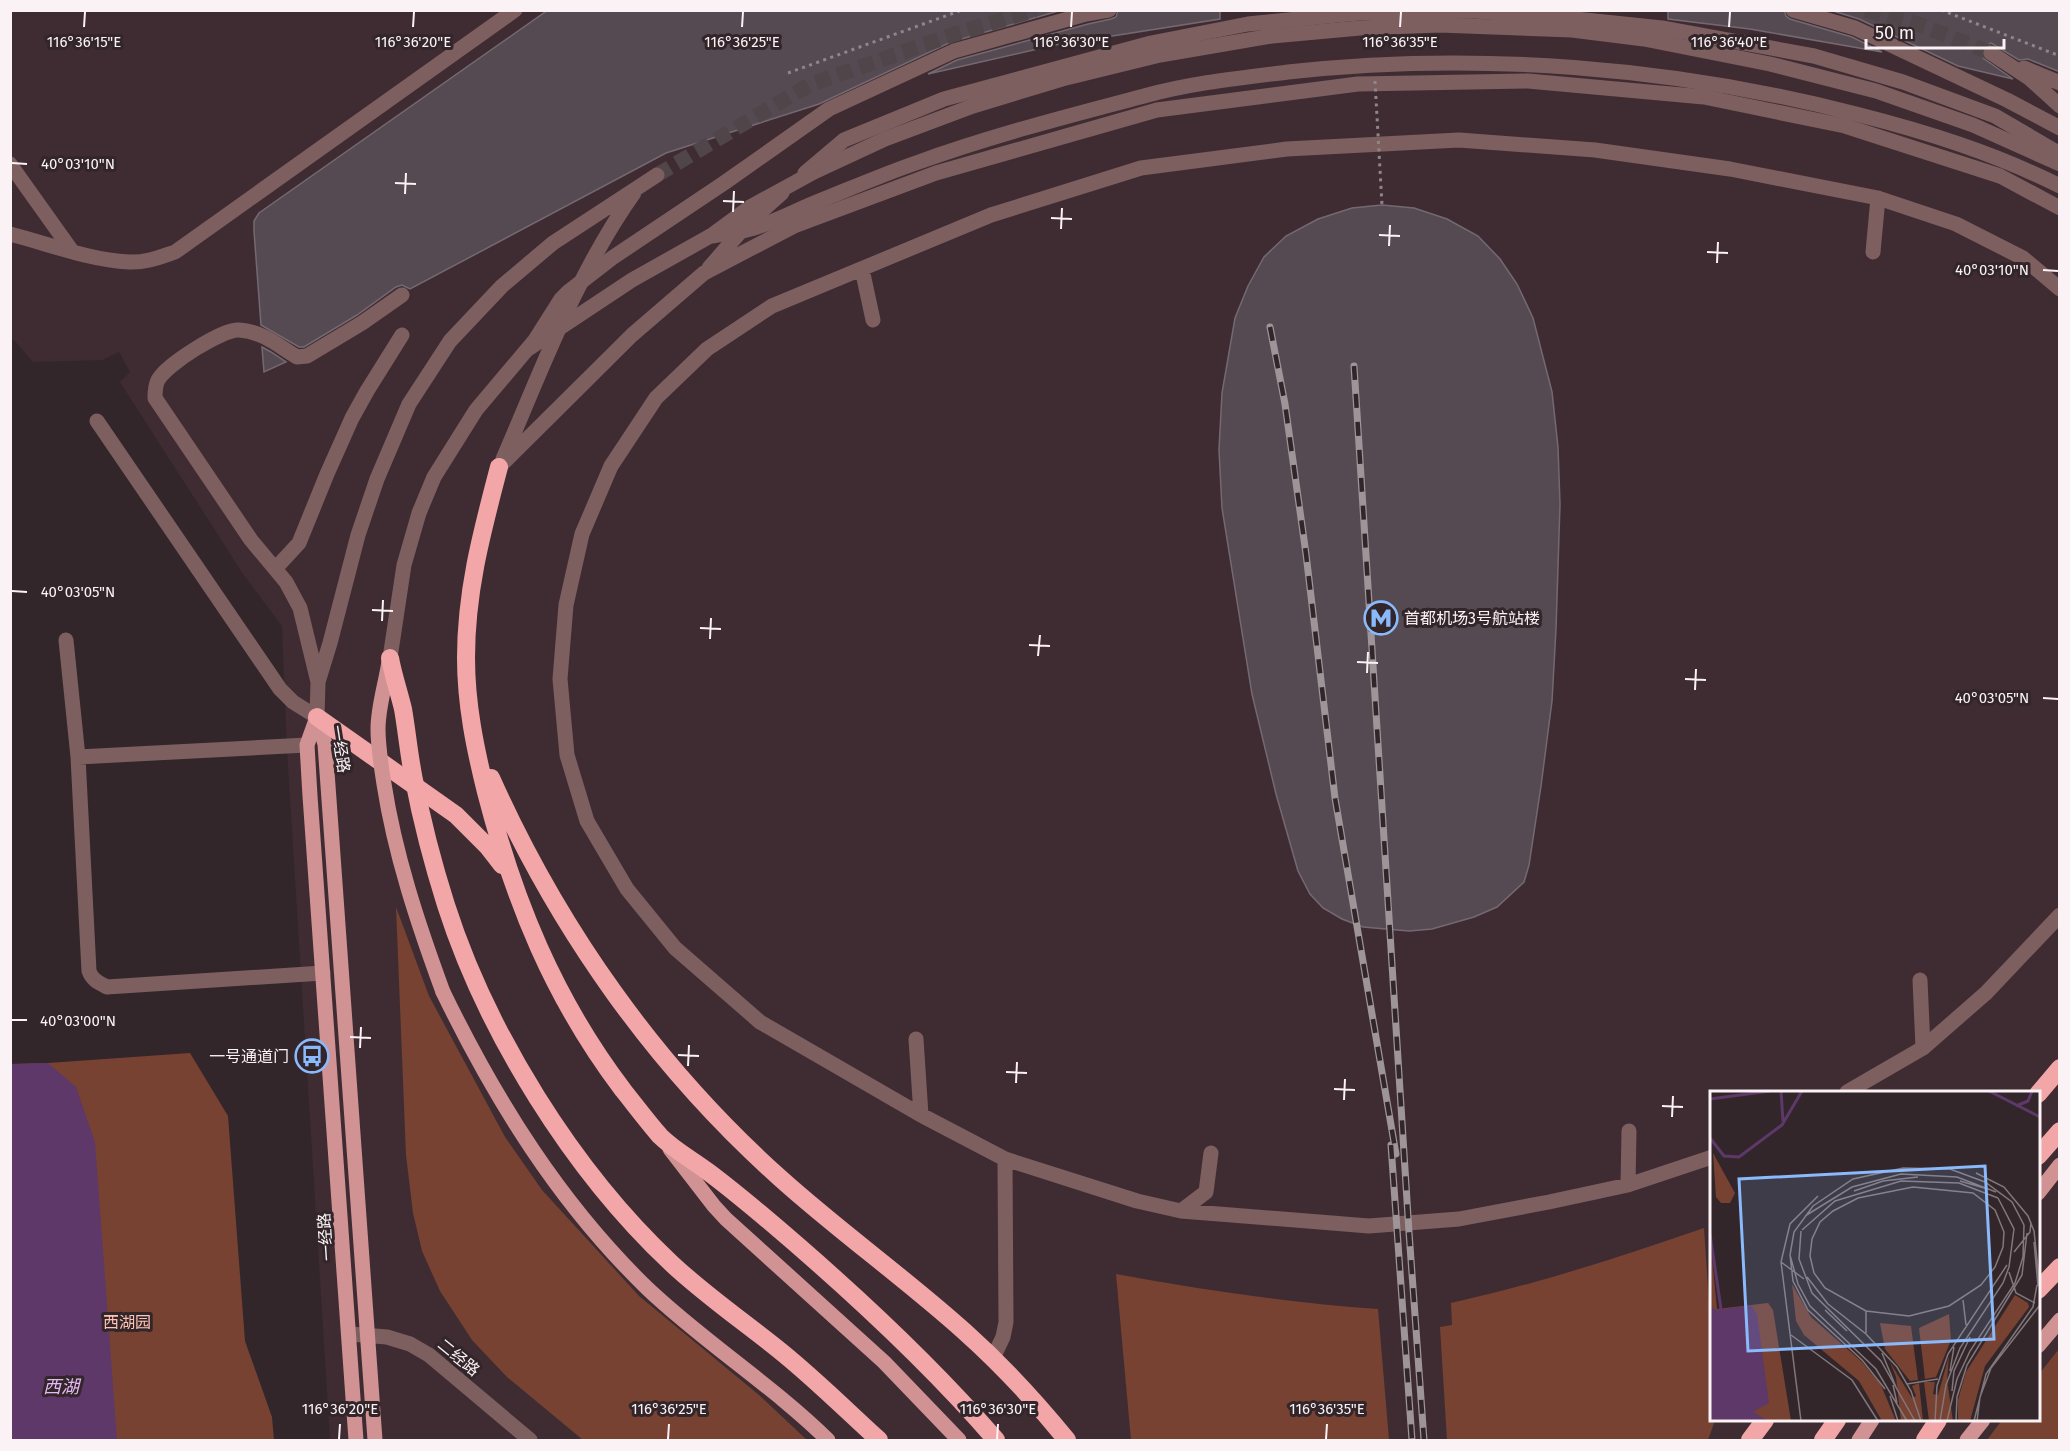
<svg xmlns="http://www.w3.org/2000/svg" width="2070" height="1451" font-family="'Fira Sans','Noto Sans SC',sans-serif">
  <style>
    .built { fill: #3f2c32; fill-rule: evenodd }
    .green { fill: #774232 }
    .water { fill: #5d3869 }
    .building { fill: #554a51; stroke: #756971; stroke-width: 1.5 }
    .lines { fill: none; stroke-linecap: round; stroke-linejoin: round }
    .minor-tunnel { stroke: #504548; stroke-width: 15; stroke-dasharray: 15 8; stroke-linecap: butt }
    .path { stroke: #908689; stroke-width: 3; stroke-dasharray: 3 4.5; stroke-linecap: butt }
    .minor { stroke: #7e5f5f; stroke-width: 15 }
    .major { stroke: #d19294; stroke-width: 15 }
    .highway { stroke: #f2a6a8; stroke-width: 18 }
    .rail-casing { stroke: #9e9598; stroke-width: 7 }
    .rail { stroke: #32262a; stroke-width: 4.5; stroke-dasharray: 14; stroke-linecap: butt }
    .path-bridge { stroke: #908689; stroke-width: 3; stroke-dasharray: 3 4.5; stroke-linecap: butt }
    .minor-bridge { stroke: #7e5f5f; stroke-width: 15 }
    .major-bridge { stroke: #d19294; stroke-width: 15 }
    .highway-bridge { stroke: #f2a6a8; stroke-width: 18 }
    .ticks { fill: none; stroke: #faf2f5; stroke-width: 2 }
    .labels { text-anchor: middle; stroke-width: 6; stroke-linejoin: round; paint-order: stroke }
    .poi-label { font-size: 16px; fill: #faf2f5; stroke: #32262a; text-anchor: start }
    .street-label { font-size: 16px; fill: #faf2f5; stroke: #32262a }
    .park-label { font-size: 16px; fill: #ffc4b2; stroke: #32262a }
    .water-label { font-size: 18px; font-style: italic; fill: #e7baf7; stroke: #32262a }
    .inset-river { fill: none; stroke: #5d3869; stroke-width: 3 }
    .inset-road { fill: none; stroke: #82787b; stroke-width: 1.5 }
    .view { fill: #8bbafc; fill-opacity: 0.15; stroke: #8bbafc; stroke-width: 3 }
    .inset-edge { fill: none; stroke: #faf2f5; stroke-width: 3 }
    .ticks-label { font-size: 15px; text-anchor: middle; fill: #faf2f5; stroke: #32262a; stroke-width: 6; stroke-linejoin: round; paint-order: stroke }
  </style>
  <rect width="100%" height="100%" fill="#32262a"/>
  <path class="built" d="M10 11H2059V1440H330L287 750 282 626 243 574 120 382 130 372 119 352 102 360 33 362 14 340H11ZM1712 1092H2038V1420H1712Z"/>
  <path class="green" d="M396 907 429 996 505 1137 542 1190 639 1296 759 1395 807 1440H583L507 1377 472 1340 440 1291 422 1251 413 1213 406 1155Z
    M190 1053 228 1116 245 1341 272 1417 274 1440H11L10 1064 48 1063Z
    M1704 1228 1711 1333 1712 1420H1715L1708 1440H1447L1440 1327 1452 1325 1451 1303C1537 1284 1620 1257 1704 1228Z
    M1116 1274C1204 1290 1290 1303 1378 1309L1389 1440H1131Z
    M2059 1349V1440H1987L2002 1420H2038L2039 1374Z"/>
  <path class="water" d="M48 1063 76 1087 95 1142 117 1440H11V1064Z"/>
  <path class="building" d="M548 10H1062L951 42 819 104 666 153 410 289 402 285 396 287 357 315 304 347H299L261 325 254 231V221L259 213Z
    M1118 10H1220V19L1055 45 928 74 957 60 1088 24 1111 19 1116 17Z
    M1668 10H1784L1786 16 1790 19 1852 37 1882 52 1750 29 1668 19Z
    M1830 10H2060V72L2028 59 2019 60 1991 43 1983 48V58L2013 79 1958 66 1859 19Z
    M1382 205 1414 208 1447 219 1478 236 1500 259 1517 284 1533 318 1552 392 1558 447 1560 504 1556 629 1552 701 1541 786 1529 865 1524 882 1497 907 1474 917 1432 929 1409 931 1363 927 1342 919 1323 908 1310 894 1298 871 1276 794 1252 694 1222 508 1219 450 1222 393 1235 318 1248 286 1264 257 1286 236 1318 219 1352 208Z
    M262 347 271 352 286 362 264 372Z"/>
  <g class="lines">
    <path class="minor-tunnel" d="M1866 10 1921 25 1991 53
      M657 175 809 85 955 34 1035 10"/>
    <path class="path" d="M1941 10 2060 56
      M788 73 962 10"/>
    <path class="minor" d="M1793 10 1855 28 2007 100 2060 128
      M1991 53 2029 78 2060 106
      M2024 68 2060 83
      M10 164 72 251
      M805 173 844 140 944 99 1151 43 1248 24 1358 13 1474 11 1566 18 1662 28 1814 56 1903 82 1995 116 2060 154
      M10 234C49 244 89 260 129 262 145 263 160 257 175 252L515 10
      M1873 252 1878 198
      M709 268 747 224 782 193
      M862 269 873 320
      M97 421 280 689 293 702 317 717 318 682 330 643 358 535 377 479 409 404 450 341 502 286 553 243 657 175
      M503 459C542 369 577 273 634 193
      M499 467 632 335 704 273 794 226 936 173 1157 110 1358 84 1528 81 1704 97 1845 126 2000 176 2060 208
      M275 569 299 543 327 474 352 418 367 391 402 335
      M66 640 78 757 89 971C92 980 99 983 107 987L323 973
      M318 682 300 608 286 582 251 540 155 398C155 392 155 386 158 380 166 365 222 329 239 330 264 332 277 345 297 357L307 356 362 323 402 295
      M78 757 307 745
      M1920 980 1923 1048
      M916 1039 921 1115
      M1847 1092 1923 1048 1986 993 2060 915
      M1712 1157 1628 1185 1549 1202 1459 1219 1369 1226 1181 1211 1137 1201 1005 1159 921 1115 760 1022 675 948 627 889 587 821 567 755 560 679 566 605 582 534 611 466 656 398 707 349 772 306 991 215 1141 168 1287 149 1459 140 1595 150 1730 169 1878 198 1956 224 2023 258 2060 289
      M1628 1185 1629 1131
      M1181 1211 1206 1192 1211 1153
      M350 1334 387 1337 410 1344 429 1355 530 1440
      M993 1358 1003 1337 1006 1322 1005 1159"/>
    <path class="major" d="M317 717 307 745 310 796 356 1440
      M317 717 325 744 375 1440
      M443 992C496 1101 560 1204 648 1289 705 1343 772 1385 828 1440
      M670 1149 714 1206 726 1219 884 1362 959 1440
      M2038 1193 2060 1165
      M2038 1346 2060 1320
      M1859 1440 1872 1420
      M1967 1440 1983 1420"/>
    <path class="highway" d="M499 467C482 532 466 590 466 658 466 704 475 748 486 792 514 901 554 999 623 1090 635 1105 647 1121 660 1136 674 1150 691 1159 707 1171 726 1185 744 1200 762 1215 845 1285 925 1358 996 1440
      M317 717 456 815 488 847 502 865
      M491 778C559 930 656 1067 780 1178 840 1232 905 1278 965 1332 1002 1365 1036 1402 1067 1440
      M2038 1094 2060 1068
      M2038 1156 2060 1131
      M2038 1290 2060 1267
      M1750 1440 1765 1420
      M1823 1440 1837 1420
      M1925 1440 1938 1420"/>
    <g class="rail-casing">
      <path id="rail" d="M1270 327 1285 404 1306 554 1335 798 1396 1154
        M1354 366 1409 1232 1424 1440
        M1391 1145 1412 1440"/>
    </g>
    <use href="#rail" class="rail"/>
    <path class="path-bridge" d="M1375 81 1382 205"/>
    <path class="minor-bridge" d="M713 236C727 233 741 232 754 228 774 222 793 212 812 204 847 190 881 175 916 163 990 136 1068 116 1144 96 1191 83 1240 78 1288 72 1475 51 1674 67 1856 114 1927 132 1994 153 2060 186
      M528 349 632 280 712 235 750 207 814 172 885 139 973 106 1062 79 1160 55 1272 36 1360 28 1439 25 1572 30 1644 39 1770 64 1876 91 1973 125 2060 164
      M390 658 404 565 419 513 434 477 476 410 535 340 561 299 568 292 612 258 724 183 829 109 954 51 1086 14 1109 10"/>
    <path class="major-bridge" d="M389 661C386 683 378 706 378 729 378 747 381 765 384 784 395 855 418 924 443 992"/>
    <path class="highway-bridge" d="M390 658C393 675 399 692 403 709 407 732 409 756 414 780 422 822 433 864 446 905 487 1033 573 1171 671 1263 705 1295 743 1321 779 1350 814 1378 846 1410 879 1440"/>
  </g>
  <path class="ticks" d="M84 27 85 12M413 27 414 12M742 27 743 12M1071 27 1072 12M1400 27 1401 12M1729 27 1730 12M12 163 27 164M395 183 416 184M405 194 406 173M723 201 744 202M733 212 734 191M1051 218 1072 219M1061 229 1062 208M1379 235 1400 236M1389 246 1390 225M1707 252 1728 253M1717 263 1718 242M2043 270 2058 271M12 591 27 592M372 610 393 611M382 621 383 600M700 628 721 629M710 639 711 618M1029 645 1050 646M1038 656 1040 635M1357 662 1378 663M1367 673 1368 652M1685 679 1706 680M1695 690 1696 669M2043 698 2058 699M12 1020H27M350 1037 371 1038M360 1048 361 1027M678 1055 699 1056M688 1066 689 1045M1006 1072 1027 1073M1016 1083 1017 1062M1334 1089 1355 1090M1344 1100 1345 1079M1662 1106 1683 1107M1672 1117 1673 1096M339 1439 340 1424M668 1439 669 1424M997 1439 998 1424M1326 1439 1327 1424"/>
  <defs>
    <g id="metro-ring" transform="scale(1.725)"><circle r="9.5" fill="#32262a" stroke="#8bbafc" stroke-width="1.5"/><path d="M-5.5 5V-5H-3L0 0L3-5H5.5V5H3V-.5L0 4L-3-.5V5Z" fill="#8bbafc"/></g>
    <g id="bus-ring" transform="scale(1.725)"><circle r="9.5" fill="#32262a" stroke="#8bbafc" stroke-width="1.5"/><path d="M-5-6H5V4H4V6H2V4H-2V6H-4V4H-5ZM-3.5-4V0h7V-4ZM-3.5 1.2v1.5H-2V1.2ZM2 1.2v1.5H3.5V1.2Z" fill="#8bbafc"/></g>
  </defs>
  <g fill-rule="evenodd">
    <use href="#metro-ring" x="1381" y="618"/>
    <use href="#bus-ring" x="312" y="1056"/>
  </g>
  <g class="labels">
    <g class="poi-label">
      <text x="1404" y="624">首都机场3号航站楼</text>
      <text x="289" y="1062" text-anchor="end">一号通道门</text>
    </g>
    <g class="street-label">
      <text transform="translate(341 749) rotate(81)" y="6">一经路</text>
      <text transform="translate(325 1237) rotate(-94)" y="6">一经路</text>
      <text transform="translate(459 1357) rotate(39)" y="6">二经路</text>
    </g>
    <g class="park-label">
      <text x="127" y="1328">西湖园</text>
    </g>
    <g class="water-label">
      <text x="61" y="1393">西湖</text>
    </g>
  </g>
  <g transform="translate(1710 1091)">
    <rect width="330" height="330" fill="#32262a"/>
    <path d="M3 62 25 102 20 112H11L6 106ZM0 145 7 218 58 212 63 219 81 330H0ZM82 193 101 226 151 270 171 294 186 330H172L149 290 94 244 86 230ZM305 204 318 212 319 216 275 275 260 330H248V309L256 281ZM239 223 241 249 226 286 215 288 209 237ZM170 232 201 235 208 289 200 290 175 258ZM239 265 237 289 243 330H219L214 291H225L223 303 228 304ZM180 271 202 307 206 305 202 295 209 292 213 330H191L186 286Z" fill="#774232"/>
    <path d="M41 214 47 223 59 312 43 321 59 330H0V216L7 219Z" fill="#5d3869"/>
    <path class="inset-river" d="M71 0 73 30M279 0 330 26M0 8 60 0M306 15 318 10 322 0M0 47 14 65 29 66 72 34 92 0M0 143 11 218"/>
    <path class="inset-road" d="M266 82 294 96 318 125 324 140 330 197M250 90 281 99M203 96 263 102 285 119 294 141 293 156 285 176 271 194 239 215 199 225 156 220 115 197 104 182 100 165 102 148 110 131 123 120 148 107ZM144 100 173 90 208 86M95 125 142 96 191 83 247 86 286 101M92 139 125 110 191 90 249 92 288 107M91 140 89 168 102 202 171 270 205 330M324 151 328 195M304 161 320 141 321 131M80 164 84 141 103 115 143 88 193 77 240 78 275 91 302 111 314 134M80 164 83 190 98 219 152 269 175 298M80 164 88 193 100 215 166 278 197 330M71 171 80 133 108 105M71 171 91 330M71 171 94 188M299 181 306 202 325 212M97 186 118 213 156 243 187 276 201 300 211 330M253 209 256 234M115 219 137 240M156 220V242M81 244 142 289 168 330M172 262 186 296M240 280 244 256M197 293 228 288M183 294 187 312M242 300 244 280 260 246M180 305 188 330M225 330 227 295 238 263 297 174M230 330 236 294 250 257 293 192 299 176 304 138 288 107M237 330 247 288 260 260 305 192 313 166 314 134M246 330 247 306 257 274 312 184 317 142M264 330 276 283 323 216 327 194M267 330 270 306 281 277 330 214"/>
    <path class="view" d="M275 75 284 248 38 260 29 88Z"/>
    <rect width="330" height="330" class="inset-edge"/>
  </g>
  <g class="ticks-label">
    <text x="413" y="47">116°36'20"E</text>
    <text x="742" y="47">116°36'25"E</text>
    <text x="1071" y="47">116°36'30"E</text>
    <text x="1400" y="47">116°36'35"E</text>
    <text x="1729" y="47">116°36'40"E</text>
    <text x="84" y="47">116°36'15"E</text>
    <text x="78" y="169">40°03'10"N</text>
    <text x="1992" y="275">40°03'10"N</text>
    <text x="78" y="597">40°03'05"N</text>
    <text x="1992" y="703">40°03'05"N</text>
    <text x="78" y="1026">40°03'00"N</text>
    <text x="340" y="1414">116°36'20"E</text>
    <text x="669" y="1414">116°36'25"E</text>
    <text x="998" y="1414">116°36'30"E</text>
    <text x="1327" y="1414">116°36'35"E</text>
  </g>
  <rect width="2070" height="1451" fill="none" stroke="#faf2f5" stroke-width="24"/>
  <path d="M1866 39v9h138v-9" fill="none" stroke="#faf2f5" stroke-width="3"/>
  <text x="1875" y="39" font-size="18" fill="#faf2f5" stroke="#32262a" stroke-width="4.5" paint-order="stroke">50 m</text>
</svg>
